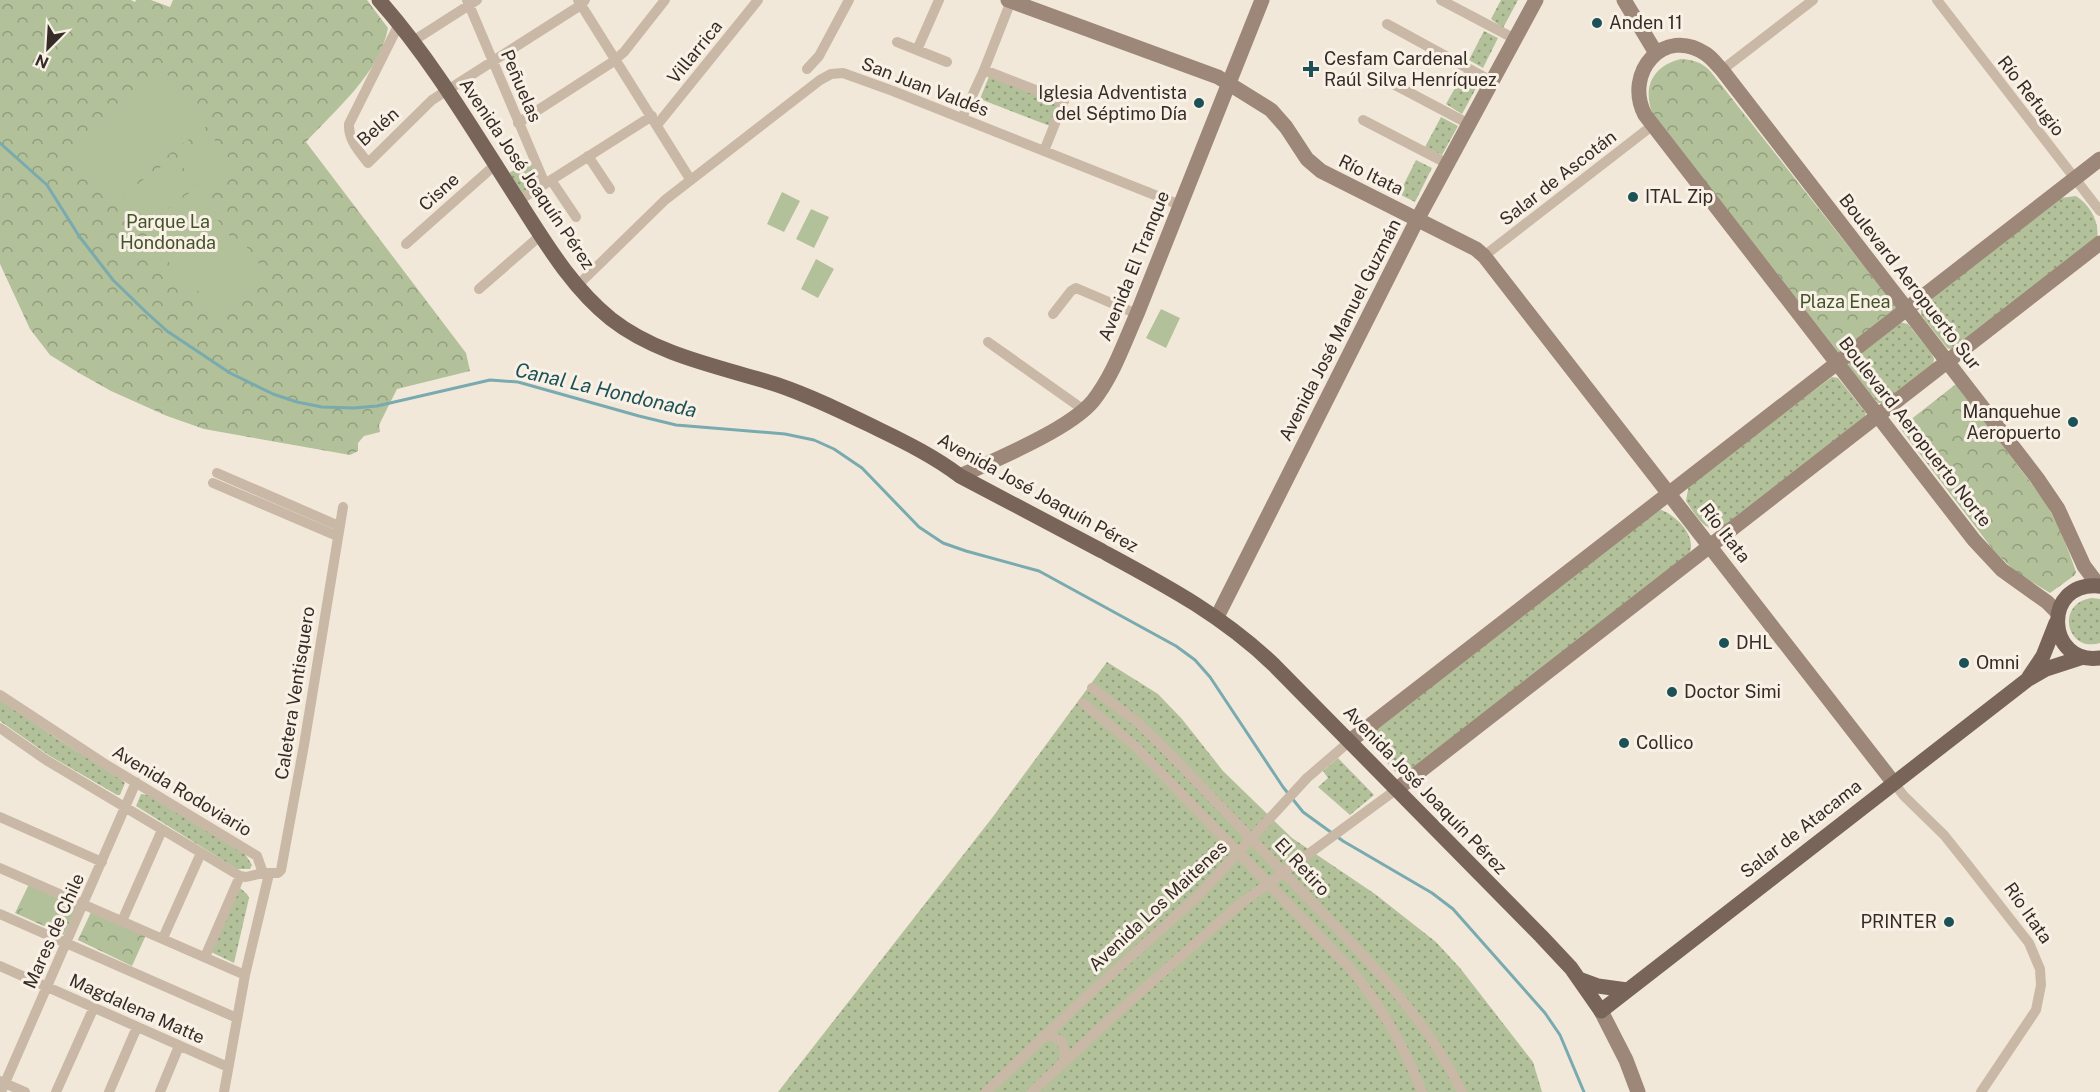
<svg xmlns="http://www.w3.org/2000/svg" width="2100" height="1092" font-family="'Public Sans',sans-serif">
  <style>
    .grass { fill: url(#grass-dots) }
    .forest { fill: url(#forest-crowns) }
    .pitch { fill: #b2c19a }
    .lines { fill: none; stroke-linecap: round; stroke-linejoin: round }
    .stream { stroke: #79aaaf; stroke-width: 3 }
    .street { stroke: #cab8a6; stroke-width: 10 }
    .secondary { stroke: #9d8778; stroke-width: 15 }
    .primary { stroke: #786458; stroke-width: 15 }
    .poi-dot { fill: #1c5157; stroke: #f9f1e6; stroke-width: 2 }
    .labels { text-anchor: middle; stroke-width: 6; stroke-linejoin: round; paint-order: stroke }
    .poi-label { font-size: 18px; fill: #362c27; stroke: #f9f1e6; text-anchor: start }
    .street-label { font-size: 18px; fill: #362c27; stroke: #f9f1e6 }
    .park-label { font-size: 18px; fill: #43542b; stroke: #f9f1e6 }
    .water-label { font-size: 20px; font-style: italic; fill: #1c5157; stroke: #f9f1e6 }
  </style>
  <defs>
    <pattern id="grass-dots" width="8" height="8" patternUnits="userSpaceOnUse" patternTransform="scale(1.5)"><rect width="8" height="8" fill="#b2c19a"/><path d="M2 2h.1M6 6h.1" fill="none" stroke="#929d7e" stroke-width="1.8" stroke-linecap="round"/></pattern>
    <pattern id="forest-crowns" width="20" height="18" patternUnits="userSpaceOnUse" patternTransform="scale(1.5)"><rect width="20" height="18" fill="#b2c19a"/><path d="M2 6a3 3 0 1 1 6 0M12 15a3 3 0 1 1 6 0" fill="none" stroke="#929d7e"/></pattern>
  </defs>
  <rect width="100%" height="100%" fill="#f2e8da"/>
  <path class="grass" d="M1501 0H1518L1503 28 1491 19Z
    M1484 31 1498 38 1483 68 1469 60Z
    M1464 72 1480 81 1462 114 1446 104Z
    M990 74 1060 102 1050 126 980 99Z
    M1441 117 1458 126 1442 155 1425 147Z
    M532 160 541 182 523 194 509 173Z
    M1416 160 1432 168 1415 202 1399 194Z
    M2076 196C2090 205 2100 222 2097 239L1953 350 1947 348 1921 315V305L2060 198Z
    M1899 322 1908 324 1932 354 1934 359 1933 365 1884 403H1878L1848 366 1849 361Z
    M1832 377 1838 378 1866 413 1864 420 1724 528C1705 535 1696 515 1686 501L1689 484Z
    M1659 509C1675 514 1698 536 1689 554L1408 772 1397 773 1371 746 1373 733 1379 725Z
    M2092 598 2100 599V643C2066 653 2055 603 2092 598Z
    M1107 662 1158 694 1182 719 1223 771 1292 838 1375 894 1436 942 1460 968 1533 1062 1542 1092H778L992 818Z
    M0 699 53 736 122 780 125 783 120 795H117L50 756 0 721Z
    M1338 758 1374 795 1350 815 1318 787 1328 778 1323 771Z
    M141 794 149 795 245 854 252 865 250 869H237L136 806Z
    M240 888 247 894 249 898 234 963 211 952Z"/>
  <path class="forest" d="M0 0H131L135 2 136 0H151L170 7 173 0H367L388 28C379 74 336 109 306 142L466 353 470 371 397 389 379 425 380 432 364 436 358 443V451L350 455 204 429 167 416 111 391 79 373 50 355 30 329 0 264Z
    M1681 59C1694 60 1702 62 1711 72L1897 308 1839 353 1653 115C1642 88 1652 66 1681 59Z
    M1956 384 2043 499C2058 522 2067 546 2076 572L2075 575 2050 593 2017 573 1994 551 1900 428Z
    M30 882 78 904 64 935 15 913Z
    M92 910 146 935 132 966 78 940Z"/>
  <path class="pitch" d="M168 75 207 126 106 201 68 150Z
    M210 134 223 151 190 176 177 159Z
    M225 153 238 170 206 195 193 178Z
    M173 158 194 187 142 225 120 197Z
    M196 188 217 217 164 255 143 227Z
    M782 192 800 201 784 232 767 224Z
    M811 209 829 217 814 248 796 239Z
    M217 219 238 247 186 286 165 257Z
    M246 246 267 275 215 313 193 284Z
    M816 259 834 269 818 298 801 289Z
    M1161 309 1180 318 1166 348 1146 338Z
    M31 889 64 904 54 927 21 912Z"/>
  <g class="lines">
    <path class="stream" d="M0 143 47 185 79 236 113 280 147 313 167 331 230 373 273 394 297 402 322 407 354 408 377 406 490 380 518 382 639 416 676 425 785 434 814 440 834 449 862 468 919 527 943 543 966 551 1039 571 1176 646 1195 660 1210 677 1283 787 1303 812 1343 841 1432 893 1453 909 1545 1013 1560 1035 1584 1092"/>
    <path class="street" d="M467 0 545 184
      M578 0 690 179
      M1441 0 1515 39
      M1937 0 2100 211
      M399 24 349 124C348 140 359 151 368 163L432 100 581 5 585 0
      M1387 24 1493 82
      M413 41 477 0
      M897 42 947 62
      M917 50 939 0
      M807 69 819 56 849 0
      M984 70 1064 101 1044 151
      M1722 70 1813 0
      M1380 77 1469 124
      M962 118 984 70 1011 1
      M1363 120 1448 164
      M518 123 611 63 624 52 665 0
      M657 125 758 0
      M588 156 610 189
      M551 180 576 217
      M518 201 652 116
      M406 244 495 165
      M1484 256 1653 125
      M577 286 665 200 820 80 831 74 843 73 893 91 1180 205
      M479 289 541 235
      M1053 314 1071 291 1076 288 1137 314
      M988 342 1084 410
      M217 473 339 526
      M213 483 337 536
      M1092 688 1136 721 1159 743C1209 794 1258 846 1307 897 1365 957 1425 1015 1462 1092
      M0 695 105 764 257 856 263 873
      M1083 703 1134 745 1349 967C1381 1005 1404 1046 1422 1092
      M0 728 46 760 240 876 246 877 263 873H278L281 870 304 745 343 507
      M1893 782 1904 796 1944 835 1968 865 2029 943 2040 969 2041 985 2036 1010 1981 1092
      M0 817 102 862
      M0 868 245 975
      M0 914 237 1018
      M122 921 162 830
      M163 938 201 853
      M205 957 240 876
      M0 966 228 1067
      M1043 1036H1052L1062 1042 1065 1053 1063 1062
      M0 1081 25 1092
      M1 1092 136 782
      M56 1092 94 1007
      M109 1092 137 1027
      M160 1092 179 1046
      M224 1092 245 975 269 874
      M986 1092 1087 996 1198 896 1307 778 1350 741
      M1032 1092 1110 1019 1239 905 1397 789"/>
    <path class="secondary" d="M1008 0 1218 77 1271 110 1286 127 1307 159 1321 171 1476 249 1484 256 1893 782
      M1624 0 1656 53
      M960 476C995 460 1070 429 1093 401 1113 376 1124 343 1137 314L1262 0
      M2058 613 2047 602 2002 570 1974 540 1645 115C1623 73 1664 25 1706 54 1712 58 1717 65 1722 70L2037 478 2058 509 2084 566 2099 586
      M1217 617 1417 220 1536 0
      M1350 741 2100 159
      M1397 789 2100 243
      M1601 1011 1626 1060 1638 1092"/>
    <path class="primary" d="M379 0C432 60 473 130 516 197 544 240 570 286 611 319 658 356 722 367 778 385 813 397 845 413 878 429 907 443 935 457 960 476 1008 501 1055 526 1102 551 1165 585 1222 615 1274 665L1541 936 1571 968 1601 1011 2027 680 2046 669 2083 657
      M2100 586C2041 580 2046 666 2100 658
      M2029 677 2043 656 2056 623
      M1579 979 1598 986 1627 990"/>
  </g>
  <g class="poi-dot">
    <circle cx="1597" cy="23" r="6"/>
    <path d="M1308 60h6v6h6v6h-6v6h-6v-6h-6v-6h6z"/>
    <circle cx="1199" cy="103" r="6"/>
    <circle cx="1633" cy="197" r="6"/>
    <circle cx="2073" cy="422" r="6"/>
    <circle cx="1724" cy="643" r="6"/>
    <circle cx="1964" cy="663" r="6"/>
    <circle cx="1672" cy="692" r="6"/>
    <circle cx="1624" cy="743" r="6"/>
    <circle cx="1949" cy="922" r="6"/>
  </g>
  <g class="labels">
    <g class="poi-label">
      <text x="1609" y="29">Anden 11</text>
      <text x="1324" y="65">Cesfam Cardenal<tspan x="1324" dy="21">Raúl Silva Henríquez</tspan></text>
      <text x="1187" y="99" text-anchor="end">Iglesia Adventista<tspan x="1187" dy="21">del Séptimo Día</tspan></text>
      <text x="1645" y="203">ITAL Zip</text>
      <text x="2061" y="418" text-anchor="end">Manquehue<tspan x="2061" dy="21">Aeropuerto</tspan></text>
      <text x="1736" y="649">DHL</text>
      <text x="1976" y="669">Omni</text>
      <text x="1684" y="698">Doctor Simi</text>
      <text x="1636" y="749">Collico</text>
      <text x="1937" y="928" text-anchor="end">PRINTER</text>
    </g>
    <g class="street-label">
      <text transform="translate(695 52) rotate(-51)" y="6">Villarrica</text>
      <text transform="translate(521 86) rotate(67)" y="6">Peñuelas</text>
      <text transform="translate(925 87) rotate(21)" y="6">San Juan Valdés</text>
      <text transform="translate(2031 96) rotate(52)" y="6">Río Refugio</text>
      <text transform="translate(378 127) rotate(-41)" y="6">Belén</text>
      <text transform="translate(527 174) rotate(56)" y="6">Avenida José Joaquín Pérez</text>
      <text transform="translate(1371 175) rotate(26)" y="6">Río Itata</text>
      <text transform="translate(1558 178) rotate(-38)" y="6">Salar de Ascotán</text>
      <text transform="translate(439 192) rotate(-42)" y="6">Cisne</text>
      <text transform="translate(1134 266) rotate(-68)" y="6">Avenida El Tranque</text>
      <text transform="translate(1910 282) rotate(52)" y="6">Boulevard Aeropuerto Sur</text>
      <text transform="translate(1340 330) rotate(-63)" y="6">Avenida José Manuel Guzmán</text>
      <text transform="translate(1915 432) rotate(52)" y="6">Boulevard Aeropuerto Norte</text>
      <text transform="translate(1038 493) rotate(29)" y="6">Avenida José Joaquín Pérez</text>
      <text transform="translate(1725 533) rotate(52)" y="6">Río Itata</text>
      <text transform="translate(295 693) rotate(-81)" y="6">Caletera Ventisquero</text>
      <text transform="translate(1425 790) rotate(46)" y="6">Avenida José Joaquín Pérez</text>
      <text transform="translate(182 791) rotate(31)" y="6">Avenida Rodoviario</text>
      <text transform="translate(1801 829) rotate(-38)" y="6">Salar de Atacama</text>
      <text transform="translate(1302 867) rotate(47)" y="6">El Retiro</text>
      <text transform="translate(1158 906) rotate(-43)" y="6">Avenida Los Maitenes</text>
      <text transform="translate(2028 913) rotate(55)" y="6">Río Itata</text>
      <text transform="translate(54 931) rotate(-66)" y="6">Mares de Chile</text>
      <text transform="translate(137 1009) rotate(24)" y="6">Magdalena Matte</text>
    </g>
    <g class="park-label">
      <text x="168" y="228">Parque La<tspan x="168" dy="21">Hondonada</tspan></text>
      <text x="1845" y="308">Plaza Enea</text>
    </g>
    <g class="water-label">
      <text transform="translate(606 390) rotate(13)" y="7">Canal La Hondonada</text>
    </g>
  </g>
  <g transform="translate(48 48) rotate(204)" stroke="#f9f1e6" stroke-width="4.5" paint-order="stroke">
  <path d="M0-4.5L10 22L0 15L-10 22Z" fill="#362c27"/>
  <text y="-9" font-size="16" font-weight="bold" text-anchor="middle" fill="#362c27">N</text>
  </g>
</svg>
